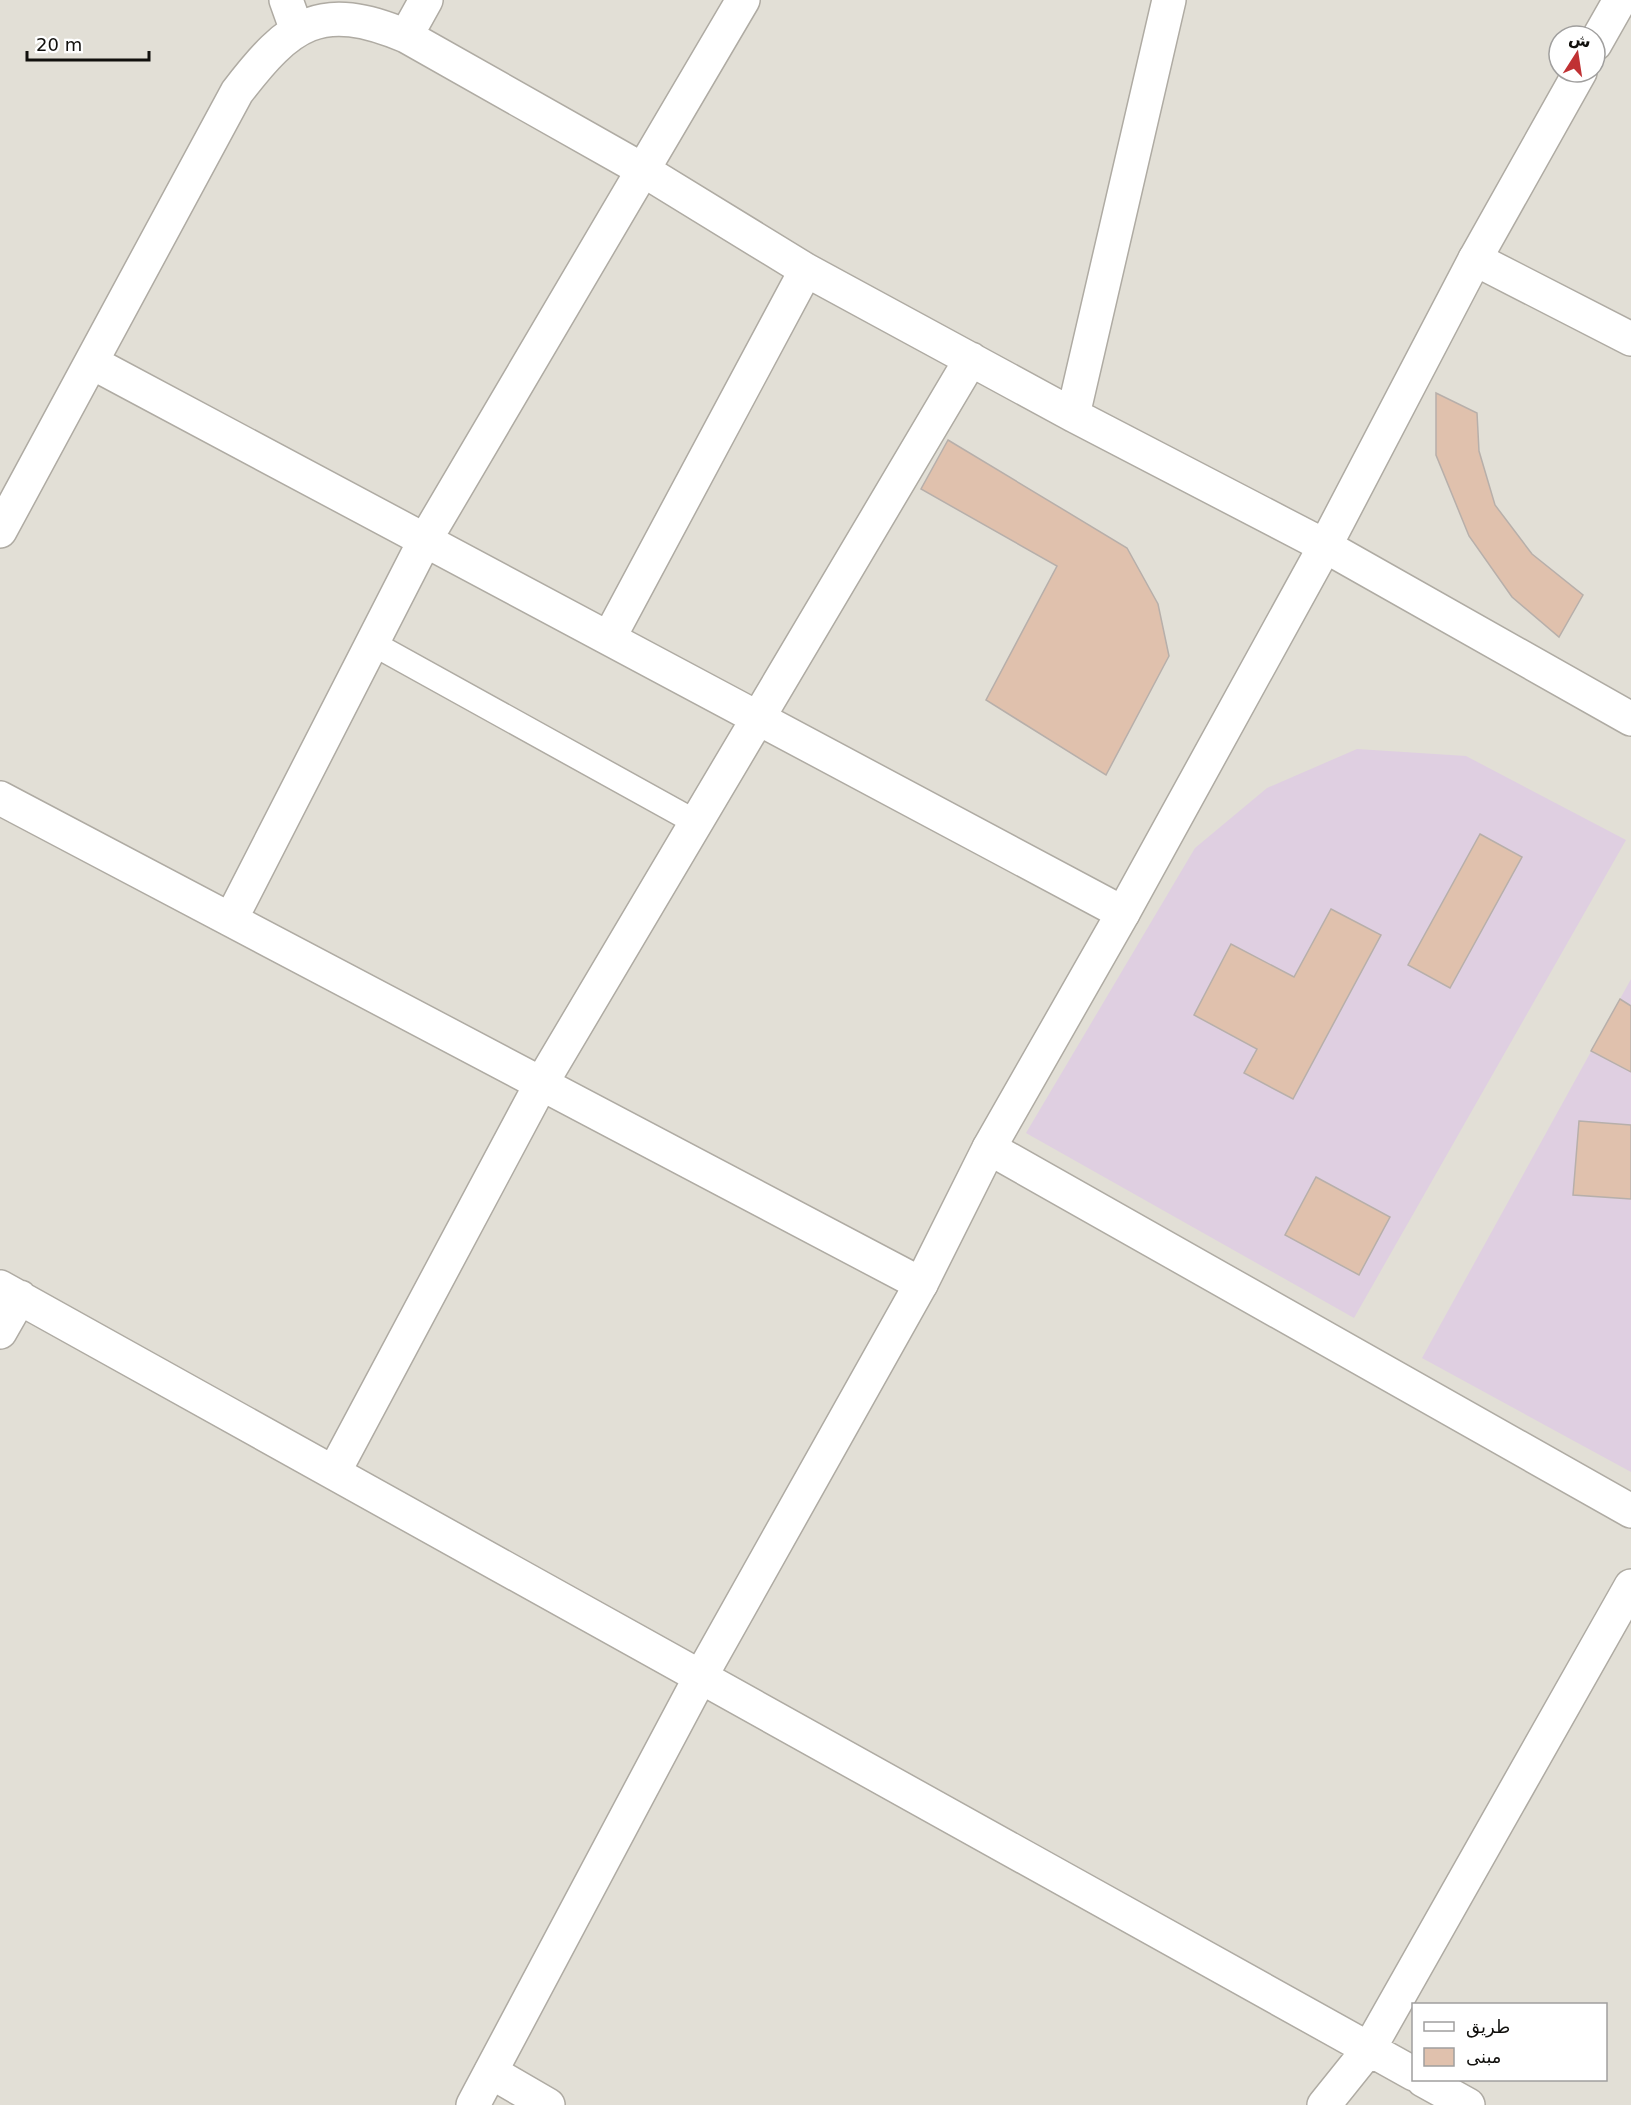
<svg xmlns="http://www.w3.org/2000/svg" width="1631" height="2105" font-family="'DejaVu Sans',Cairo,sans-serif">
  <style>
    .education { fill: #dfcfe1 }
    .building { fill: #e0c1ad; stroke: #b7afaa; stroke-width: 1.5 }
    .lines { fill: none; stroke-linecap: round; stroke-linejoin: round }
    .lane-casing { stroke: #afaba3; stroke-width: 27 }
    .street-casing { stroke: #afaba3; stroke-width: 36 }
    .secondary-casing { stroke: #afaba3; stroke-width: 36 }
    .lane { stroke: #fff; stroke-width: 24 }
    .street { stroke: #fff; stroke-width: 33 }
    .secondary { stroke: #fff; stroke-width: 33 }
  </style>
  <rect width="100%" height="100%" fill="#e2dfd6"/>
  <path class="education" d="M1357 749 1466 756 1626 840 1354 1318 1026 1133 1195 848 1267 788Z
    M1631 979V1472L1422 1358Z"/>
  <path class="building" d="M1436 393 1477 413 1479 451 1495 505 1532 554 1583 595 1559 637 1512 597 1469 536 1436 455Z
    M948 440 1127 548 1158 604 1169 656 1106 775 986 700 1057 566 921 489Z
    M1480 834 1522 857 1450 988 1408 965Z
    M1331 909 1381 935 1293 1099 1244 1073 1257 1049 1194 1015 1231 944 1294 977Z
    M1620 999 1631 1006V1072L1591 1051Z
    M1579 1121 1631 1125V1199L1573 1195Z
    M1316 1177 1390 1217 1359 1275 1285 1235Z"/>
  <g class="lines">
    <g class="lane-casing">
      <path id="lane" d="M372 643 697 823"/>
    </g>
    <g class="street-casing">
      <path id="street" d="M286 0 296 28
        M406 36 426 0
        M1475 259 1631 339
        M93 363 1123 913
        M1073 415 1169 0
        M0 531 237 92C290 23 320 0 406 36L643 170 806 270 1073 415 1325 546 1631 719
        M609 638 806 270
        M0 798 921 1284
        M231 919 425 540 743 0
        M989 1148 1631 1511
        M0 1287 1414 2074
        M0 1332 20 1297
        M334 1472 541 1084 971 359
        M491 2072 548 2105
        M1423 2080 1468 2105
        M1324 2105 1369 2049 1631 1586"/>
    </g>
    <g class="secondary-casing">
      <path id="secondary" d="M1595 44 1620 0
        M473 2105 701 1676 921 1284 989 1148 1123 913 1325 546 1475 259 1580 72"/>
    </g>
    <use href="#lane" class="lane"/>
    <use href="#street" class="street"/>
    <use href="#secondary" class="secondary"/>
  </g>
  <rect x="1412" y="2003" width="195" height="78" fill="#ffffff" stroke="#a09f9e" stroke-width="1.5"/>
  <rect x="1424" y="2022" width="30" height="9" fill="#ffffff" stroke="#a09f9e" stroke-width="1.5"/>
  <text x="1466" y="2033" font-size="18" fill="#11100d">طريق</text>
  <rect x="1424" y="2048" width="30" height="18" fill="#e0c1ad" stroke="#a09f9e" stroke-width="1.5"/>
  <text x="1466" y="2063" font-size="18" fill="#11100d">مبنى</text>
  <g transform="translate(1577 54) rotate(12)"><circle r="28" fill="#ffffff" stroke="#a09f9e" stroke-width="1.5"/>
  <path d="M0-4.5L10 22L0 15L-10 22Z" fill="#c03133"/>
  <text y="-9" font-size="16" font-weight="bold" text-anchor="middle" fill="#11100d">ش</text>
  </g>
  <path d="M27 51v9h122v-9" fill="none" stroke="#11100d" stroke-width="3"/>
  <text x="36" y="51" font-size="18" fill="#11100d" stroke="#ffffff" stroke-width="4.5" paint-order="stroke">20 m</text>
</svg>
